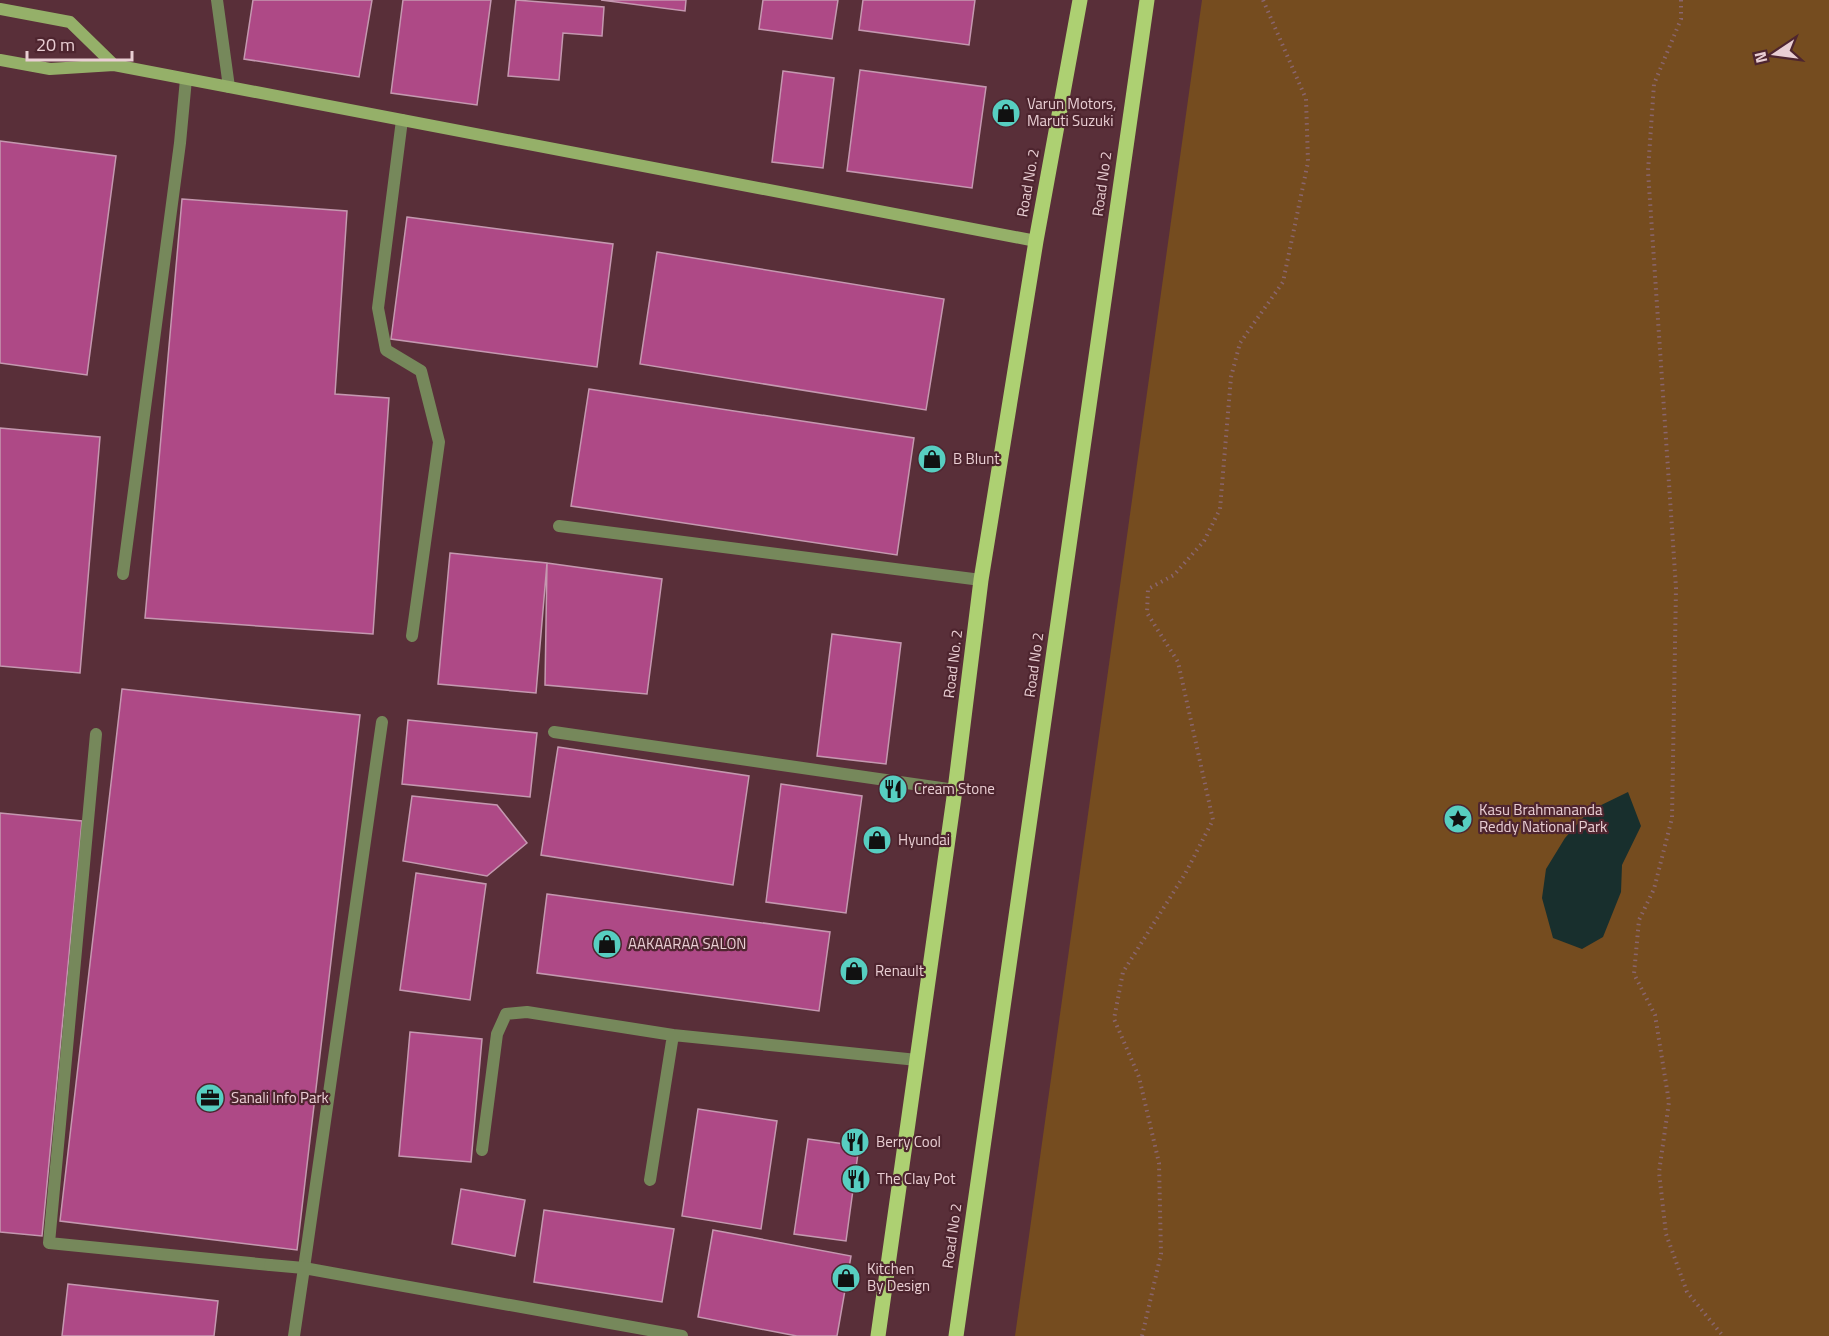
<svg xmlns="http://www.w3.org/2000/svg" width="1829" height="1336" font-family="'Titillium Web',sans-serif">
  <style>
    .green { fill: #754c1f }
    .water { fill: #182f2d }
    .building { fill: #ae4986; stroke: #c598b0; stroke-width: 1.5 }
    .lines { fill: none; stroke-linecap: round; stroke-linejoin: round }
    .path { stroke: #8a656d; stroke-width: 4; stroke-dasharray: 1.5 4.5; stroke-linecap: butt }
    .lane { stroke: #76885b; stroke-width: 12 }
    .street { stroke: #76885b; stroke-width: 12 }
    .secondary { stroke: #95b069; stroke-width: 12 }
    .primary { stroke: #add072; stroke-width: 15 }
    .labels { text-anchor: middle; stroke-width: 4.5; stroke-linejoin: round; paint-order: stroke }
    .poi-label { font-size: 15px; fill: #e9ced3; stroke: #4e252f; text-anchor: start }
    .street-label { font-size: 15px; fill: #e9ced3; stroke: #4e252f }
  </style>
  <rect width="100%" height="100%" fill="#592f39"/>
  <path class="green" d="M1202 0H1829V1336H1015Z"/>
  <path class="water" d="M1628 792 1641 826 1622 865 1621 892 1603 937 1582 949 1553 938 1542 898 1546 869 1565 838 1589 811Z"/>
  <path class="building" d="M253 0H372L359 77 244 59Z
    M403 0H491L477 105 391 93Z
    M516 0 604 7 602 36 563 33 559 80 508 76Z
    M601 0H686L685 11Z
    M763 0H838L832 39 759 29Z
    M863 0H975L969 45 859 30Z
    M860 70 986 87 972 188 847 171Z
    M783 71 834 78 823 168 772 162Z
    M0 141 116 156 87 375 0 363Z
    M182 199 347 211 335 394 389 398 373 634 145 618Z
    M407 217 613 244 597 367 391 339Z
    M657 252 944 299 926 410 640 364Z
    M589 389 914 438 897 555 571 506Z
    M0 428 100 437 80 673 0 666Z
    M450 553 547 563 536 693 438 684Z
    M547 563 662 579 647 694 545 685Z
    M832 634 901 643 886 764 817 756Z
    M122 689 360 715 297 1250 60 1221Z
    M408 720 537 733 530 797 402 784Z
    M558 747 749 776 733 885 541 855Z
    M781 784 862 796 846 913 766 902Z
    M412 796 497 805 527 843 487 876 403 861Z
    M0 813 82 821 42 1236 0 1232Z
    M416 873 486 884 470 1000 400 990Z
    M547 894 830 932 819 1011 537 973Z
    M410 1032 482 1039 471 1162 399 1156Z
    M698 1109 777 1121 761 1229 682 1216Z
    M808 1139 859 1146 846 1241 794 1234Z
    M461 1189 525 1200 515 1256 452 1244Z
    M544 1210 674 1229 662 1302 534 1282Z
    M713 1230 851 1256 837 1336H797L698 1317Z
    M68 1284 218 1301 214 1336H62Z"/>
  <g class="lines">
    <path class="path" d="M1681 0V19L1654 84 1648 171 1676 588 1672 818 1654 889 1639 920 1634 974 1655 1015 1669 1102 1659 1172 1666 1234 1687 1292 1723 1336
      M1142 1336 1161 1254 1159 1163 1139 1077 1114 1019 1123 972 1185 874 1213 820 1178 662 1147 613 1148 589 1174 575 1204 541 1220 509 1231 377 1240 343 1283 282 1308 162 1306 99 1263 0"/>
    <path class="lane" d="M402 120 378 308 386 350 421 371 439 442 412 636
      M123 574 180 143 186 79
      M96 734 49 1243 270 1265
      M304 1268 382 722"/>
    <path class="street" d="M217 0 229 87
      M559 526 981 580
      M554 732 955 790
      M482 1150 497 1034 506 1014 527 1012 673 1035 917 1060
      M650 1180 673 1035
      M270 1265 304 1268 682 1336
      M294 1336 304 1268"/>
    <path class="secondary" d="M0 9 70 22 114 65
      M0 60 50 69 114 65 1036 241"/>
    <path class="primary" d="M878 1336 955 790 981 580 1036 241 1080 0
      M956 1336 1147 0"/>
  </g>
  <defs>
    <g id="shop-disc" transform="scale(1.5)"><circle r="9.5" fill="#57cec1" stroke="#4e252f"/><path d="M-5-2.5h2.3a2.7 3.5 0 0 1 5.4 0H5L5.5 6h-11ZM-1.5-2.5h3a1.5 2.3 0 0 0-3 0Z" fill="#111"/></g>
    <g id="restaurant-disc" transform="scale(1.5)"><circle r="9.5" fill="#57cec1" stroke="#4e252f"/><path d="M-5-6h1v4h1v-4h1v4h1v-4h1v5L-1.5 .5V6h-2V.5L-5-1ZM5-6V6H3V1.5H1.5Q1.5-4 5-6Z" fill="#111"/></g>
    <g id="sight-disc" transform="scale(1.5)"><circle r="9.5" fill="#57cec1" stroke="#4e252f"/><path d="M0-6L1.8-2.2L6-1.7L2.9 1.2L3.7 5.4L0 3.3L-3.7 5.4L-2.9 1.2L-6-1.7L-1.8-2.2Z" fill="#111"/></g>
    <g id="office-disc" transform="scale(1.5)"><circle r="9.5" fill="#57cec1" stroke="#4e252f"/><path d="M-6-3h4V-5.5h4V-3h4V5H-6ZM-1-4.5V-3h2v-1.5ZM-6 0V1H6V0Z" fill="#111"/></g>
  </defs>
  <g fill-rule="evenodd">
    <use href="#shop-disc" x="1006" y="113"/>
    <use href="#shop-disc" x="932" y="459"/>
    <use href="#restaurant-disc" x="893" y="789"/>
    <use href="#sight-disc" x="1458" y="819"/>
    <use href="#shop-disc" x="877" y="840"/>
    <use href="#shop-disc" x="607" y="944"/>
    <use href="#shop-disc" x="854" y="971"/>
    <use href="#office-disc" x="210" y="1098"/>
    <use href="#restaurant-disc" x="855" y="1142"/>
    <use href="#restaurant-disc" x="856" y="1179"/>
    <use href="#shop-disc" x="846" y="1278"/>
  </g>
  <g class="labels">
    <g class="poi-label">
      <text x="1027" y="109">Varun Motors,<tspan x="1027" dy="17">Maruti Suzuki</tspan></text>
      <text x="953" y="464">B Blunt</text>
      <text x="914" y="794">Cream Stone</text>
      <text x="1479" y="815">Kasu Brahmananda<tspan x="1479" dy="17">Reddy National Park</tspan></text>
      <text x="898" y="845">Hyundai</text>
      <text x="628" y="949">AAKAARAA SALON</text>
      <text x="875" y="976">Renault</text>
      <text x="231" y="1103">Sanali Info Park</text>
      <text x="876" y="1147">Berry Cool</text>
      <text x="877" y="1184">The Clay Pot</text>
      <text x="867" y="1274">Kitchen<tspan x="867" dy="17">By Design</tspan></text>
    </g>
    <g class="street-label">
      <text transform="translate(1028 183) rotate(-80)" y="5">Road No. 2</text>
      <text transform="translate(1102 184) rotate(-82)" y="5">Road No 2</text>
      <text transform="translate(953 664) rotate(-83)" y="5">Road No. 2</text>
      <text transform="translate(1034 665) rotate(-82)" y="5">Road No 2</text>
      <text transform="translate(952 1236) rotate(-82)" y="5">Road No 2</text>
    </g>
  </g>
  <g transform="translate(1775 54) rotate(257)" stroke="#4e252f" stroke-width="4.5" paint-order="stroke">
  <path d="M0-4.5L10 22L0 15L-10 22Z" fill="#e9ced3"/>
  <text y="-9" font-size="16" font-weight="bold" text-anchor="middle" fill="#e9ced3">N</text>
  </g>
  <path d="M27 51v9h105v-9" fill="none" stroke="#e9ced3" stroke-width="3"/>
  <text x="36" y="51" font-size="18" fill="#e9ced3" stroke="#4e252f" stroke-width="4.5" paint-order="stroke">20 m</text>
</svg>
